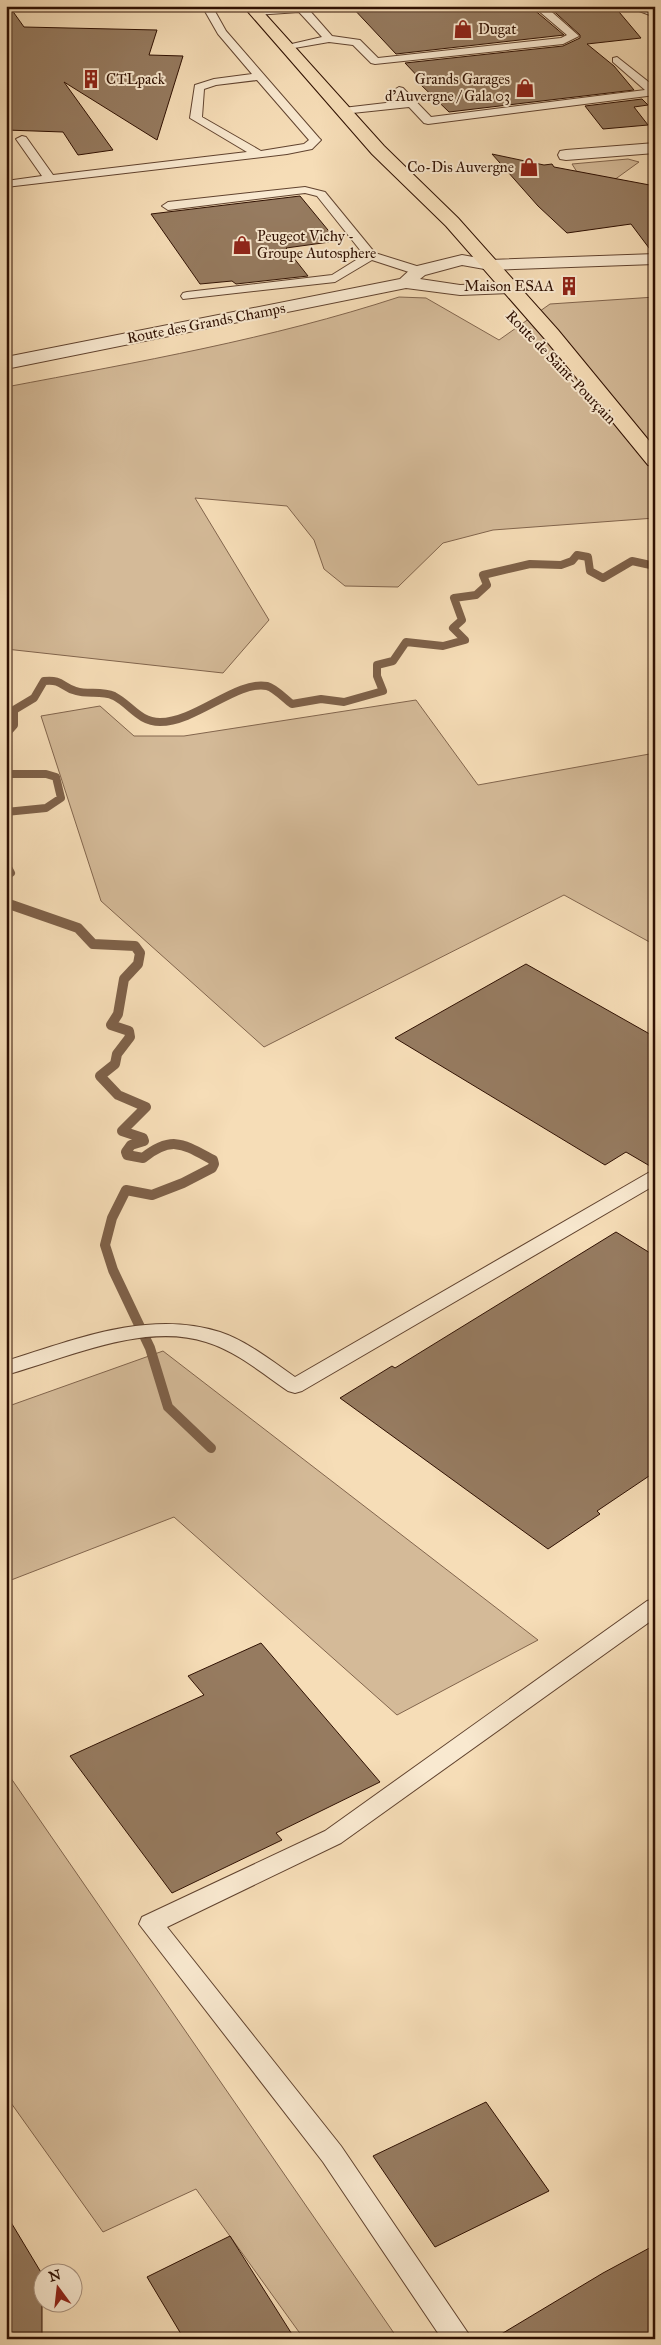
<svg xmlns="http://www.w3.org/2000/svg" width="661" height="2345" font-family="'IM FELL Great Primer',serif">
  <style>
    .green { fill: #d4ba98; stroke: #82654d }
    .lines { fill: none; stroke-linecap: round; stroke-linejoin: round }
    .stream-far1 { stroke: #7e6149; stroke-width: 8 }
    .stream { stroke: #7e6149; stroke-width: 10 }
    .building { fill: #967b60; stroke: #2f1002 }
    .lane-casing { stroke: #61432f; stroke-width: 2 }
    .street-casing { stroke: #61432f; stroke-width: 2 }
    .primary-casing { stroke: #2f1002; stroke-width: 2 }
    .lane { fill: #f9e9d0; fill-rule: evenodd }
    .street { fill: #f9e9d0; fill-rule: evenodd }
    .primary { fill: #f6ddb7; fill-rule: evenodd }
    .labels { text-anchor: middle; stroke-width: 4; stroke-linejoin: round; paint-order: stroke }
    .far-poi-label { font-size: 15px; fill: #2f1002; stroke: #f9e9d0; text-anchor: start }
    .far-street-label { font-size: 15px; fill: #2f1002; stroke: #f9e9d0 }
  </style>
  <rect width="100%" height="100%" fill="#f6ddb7"/>
  <filter id="stains"><feTurbulence type="fractalNoise" baseFrequency=".004" numOctaves="4"/><feColorMatrix values="0 0 0 0 .2 0 0 0 0 .09 0 0 0 0 .02 0 0 0 .5 -.17"/></filter>
  <radialGradient id="worn" r=".72"><stop offset=".6" stop-color="#630" stop-opacity="0"/><stop offset="1" stop-color="#630" stop-opacity=".3"/></radialGradient>
  <path class="green" d="M628 159 639 162 592 196 572 164Z
    M399 297 426 298 499 340 550 304 655 297V518L493 530 443 543 398 587 345 586 324 569 314 540 287 506 195 498 269 620 223 673 6 649V387C138 362 271 339 399 297Z
    M416 700 478 785 655 753V945L564 895 264 1047 101 901 41 716 100 706 134 736H184Z
    M163 1351 538 1640 397 1715 174 1517 6 1582V1407Z
    M6 1771 398 2339H304L196 2189 103 2232 6 2096Z"/>
  <g class="lines">
    <path class="stream-far1" d="M6 734 14 725V710L34 698 44 681C63 679 61 687 76 691 88 695 101 690 114 696 130 704 139 722 160 722 196 722 237 680 267 686 275 688 285 699 292 704L321 699 344 702 383 691 377 676V665L393 661 406 642 443 646 465 640 453 628 462 620 454 598 476 595 487 585 483 575 530 564 561 565 572 561 577 555 588 557 590 571 603 578 632 561 655 566
      M6 774H46L56 777 61 798 46 808 6 812
      M6 864 11 873 6 874"/>
    <path class="stream" d="M6 903 78 928 93 944 135 946 140 953 138 964 124 979 118 1014 111 1025 129 1031 130 1037 117 1054 115 1064 100 1076 118 1095 146 1107 122 1131 143 1138 144 1141 131 1145 126 1152 127 1155 143 1158C172 1135 183 1144 213 1160L214 1164 212 1168 183 1183 152 1195 126 1190 112 1218 105 1245 113 1270 150 1348 168 1407 211 1448"/>
  </g>
  <path class="building" d="M6 6H9L24 27 157 30 149 55 183 56 157 140 64 82 113 150 78 155 63 132 6 130Z
    M351 6H412L414 8 435 6H513L516 9 532 8 564 35 396 54Z
    M548 6H614L641 38 587 44 614 66 634 90 449 112 419 83 423 82 405 63 563 46 580 38V35Z
    M642 99 648 105 634 107 648 125 603 129 585 106Z
    M492 154 544 165 552 164 554 167 655 186V252H652L631 224 567 233 538 206Z
    M300 196 337 241 286 248 308 276 236 284 232 281 200 284 151 214Z
    M526 964 655 1037V1169L626 1152 605 1165 395 1038Z
    M616 1232 655 1256V1472L597 1511 600 1514 548 1549 340 1398 392 1366 395 1368Z
    M261 1643 380 1782 276 1833 282 1840 172 1893 70 1756 204 1695 188 1676Z
    M486 2102 549 2191 435 2247 373 2156Z
    M6 2214 42 2274V2339H6Z
    M230 2236 295 2339H184L147 2277Z
    M655 2245V2339H493L603 2273Z"/>
  <g class="lines">
    <g class="lane-casing">
      <path id="lane" d="M202 6H212L226 31 319 138 321 140 312 149 287 154 6 187V181L42 176 16 139 22 136 26 137 53 175 247 152 190 118 195 85 214 79 252 74 218 34ZM257 80 309 140 304 144 261 151 202 117 204 89 216 85Z
        M297 6H331L326 9 310 11 332 36 360 40 378 58 561 38 567 35 533 6H545L579 36 563 44 375 64 371 63 353 45 329 42 283 50V46L322 37 299 12 255 15 250 12 255 9Z
        M617 57 655 87V95L428 124 424 123 409 107 343 114 338 111 343 108 403 101 394 90 399 87 403 88 431 117 645 90 613 62V58Z
        M305 187 325 192 375 253 423 268 425 271 423 274H415L372 260 335 282 183 299 181 296 183 293 187 292 332 275 364 255 317 196 305 193 168 210 162 206 168 202Z
        M655 1171V1185L302 1391 295 1393 288 1391C263 1374 236 1351 206 1342 144 1322 67 1358 6 1375V1361C73 1340 149 1309 220 1332 247 1341 272 1361 295 1377L648 1173Z
        M655 1599V1618L341 1843 167 1927 341 2146 472 2339H442L323 2162 139 1924 142 1917 325 1831 647 1601Z"/>
    </g>
    <g class="street-casing">
      <path id="street" d="M632 6 655 7V17L634 9Z
        M655 143V153L566 160 560 159 558 155 560 151 566 150Z
        M655 254V264L490 270 462 265 425 275 420 279 460 285 510 283 516 284 519 288 516 292 510 293 460 295 406 288 6 369V357L400 279 413 267 462 255 490 260Z"/>
    </g>
    <g class="primary-casing">
      <path id="primary" d="M243 6H258L384 146 458 218 558 330 655 448V467L648 465 544 338 446 226 372 154Z"/>
    </g>
    <use href="#lane" class="lane"/>
    <use href="#street" class="street"/>
    <use href="#primary" class="primary"/>
  </g>
  <defs>
    <g id="shop-bare" transform="scale(1.5)"><path d="M-5-2.5h2.3a2.7 3.5 0 0 1 5.4 0H5L5.5 6h-11ZM-1.5-2.5h3a1.5 2.3 0 0 0-3 0Z" fill="#8f2418" stroke="#f9e9d0" stroke-width="2.5" paint-order="stroke"/></g>
    <g id="building-bare" transform="scale(1.5)"><path d="M-4-6H4V6H1V3H-1V6H-4ZM-2.5-4.3h1.7v1.8h-1.7ZM.8-4.3h1.7v1.8H.8ZM-2.5-1h1.7V.8h-1.7ZM.8-1h1.7V.8H.8Z" fill="#8f2418" stroke="#f9e9d0" stroke-width="2.5" paint-order="stroke"/></g>
  </defs>
  <g fill-rule="evenodd">
    <use href="#shop-bare" x="463" y="29"/>
    <use href="#building-bare" x="91" y="79"/>
    <use href="#shop-bare" x="525" y="88"/>
    <use href="#shop-bare" x="529" y="167"/>
    <use href="#shop-bare" x="242" y="245"/>
    <use href="#building-bare" x="569" y="286"/>
  </g>
  <g class="labels">
    <g class="far-poi-label">
      <text x="478" y="34">Dugat</text>
      <text x="106" y="84">CTLpack</text>
      <text x="510" y="84" text-anchor="end">Grands Garages<tspan x="510" dy="17">d'Auvergne / Gala 03</tspan></text>
      <text x="514" y="172" text-anchor="end">Co-Dis Auvergne</text>
      <text x="257" y="241">Peugeot Vichy -<tspan x="257" dy="17">Groupe Autosphere</tspan></text>
      <text x="554" y="291" text-anchor="end">Maison ESAA</text>
    </g>
    <g class="far-street-label">
      <text transform="translate(206 323) rotate(-11)" y="5">Route des Grands Champs</text>
      <text transform="translate(561 367) rotate(46)" y="5">Route de Saint-Pourçain</text>
    </g>
  </g>
  <rect width="661" height="2345" fill="none" stroke="#f6ddb7" stroke-width="25"/>
  <rect x="8" y="8" width="646" height="2330" fill="none" stroke="#2f1002" stroke-width="2.5"/>
  <rect x="12" y="12" width="636" height="2320" fill="none" stroke="#2f1002"/>
  <g transform="translate(58 2288) rotate(345)"><circle r="24" fill="#f9e9d0" stroke="#a8927e"/>
  <path d="M0-4L9 19L0 12L-9 19Z" fill="#8f2418"/>
  <text y="-8" font-size="14" font-weight="bold" text-anchor="middle" fill="#2f1002">N</text>
  </g>
  <rect width="100%" height="100%" filter="url(#stains)"/>
  <rect width="100%" height="100%" fill="url(#worn)"/>
</svg>
